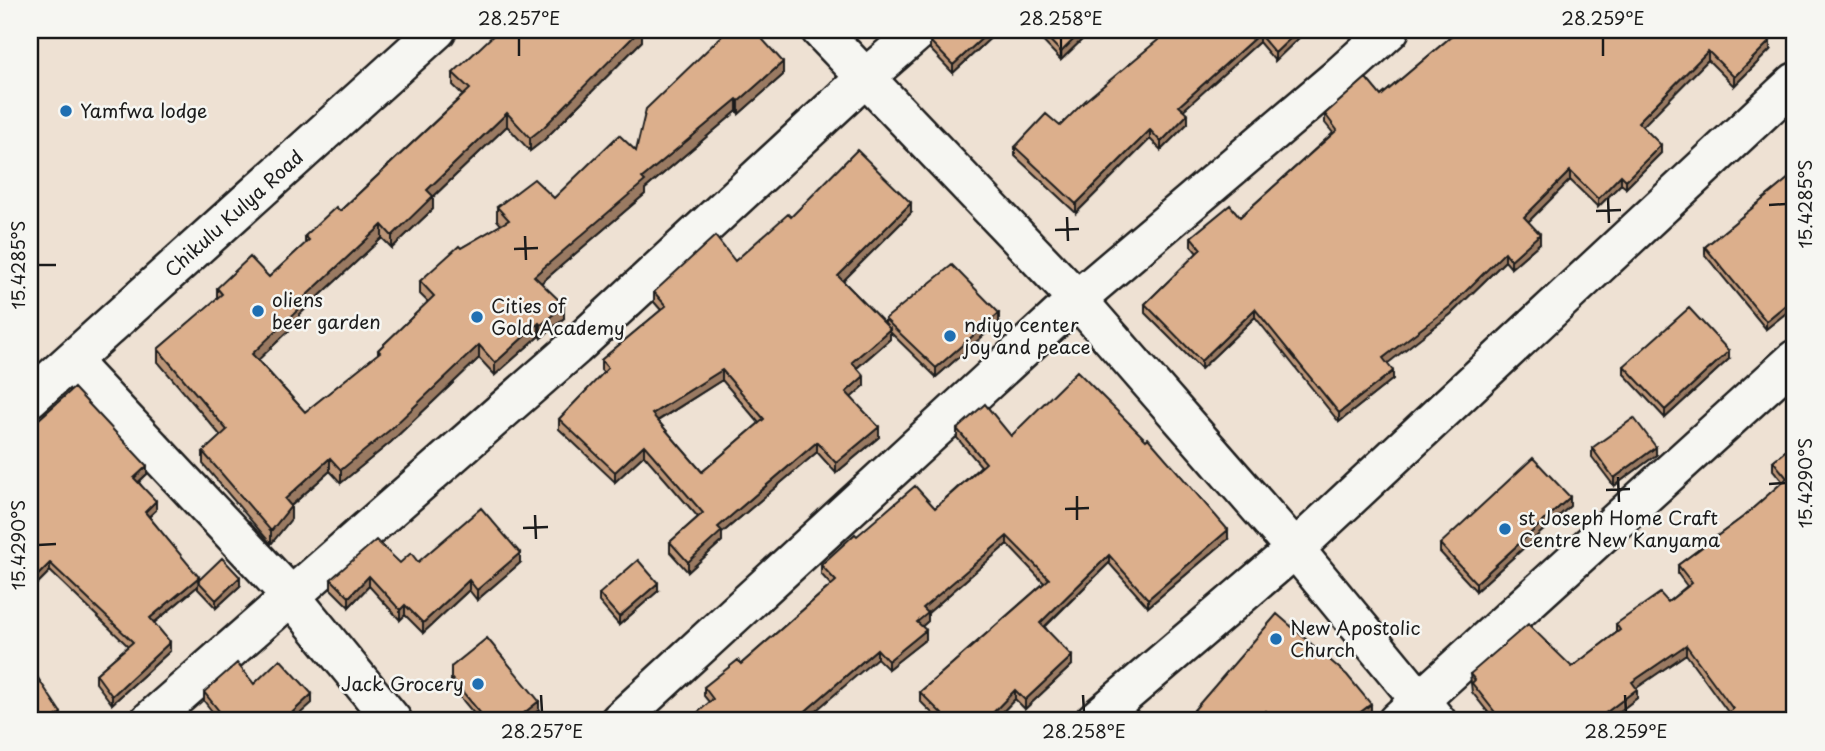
<svg xmlns="http://www.w3.org/2000/svg" width="1825" height="751" font-family="'Playpen Sans',sans-serif">
  <style>
    .lines { fill: none; stroke-linecap: round; stroke-linejoin: round }
    .minor-casing { stroke: #1c1c1c; stroke-width: 42 }
    .minor { stroke: #f6f6f2; stroke-width: 37 }
    .wall { fill: #bd9678; stroke: #1c1c1c; stroke-width: 2; fill-rule: evenodd }
    .shaded-wall { fill: #9a7a62; stroke: #1c1c1c; stroke-width: 2 }
    .building { fill: #dcaf8c; stroke: #1c1c1c; stroke-width: 2; fill-rule: evenodd }
    .ticks { fill: none; stroke: #1c1c1c; stroke-width: 2.5 }
    .poi-dot { fill: #1f6fb2; stroke: #f6f6f2; stroke-width: 2.5 }
    .labels { text-anchor: middle; stroke-width: 5; stroke-linejoin: round; paint-order: stroke }
    .poi-label { font-size: 19px; fill: #1c1c1c; stroke: #f6f6f2; text-anchor: start }
    .street-label { font-size: 19px; fill: #1c1c1c; stroke: #f6f6f2 }
    .neatline { fill: none; stroke: #1c1c1c; stroke-width: 2.5 }
    .ticks-label { font-size: 18px; text-anchor: middle; fill: #1c1c1c }
  </style>
  <rect width="100%" height="100%" fill="#eee1d3"/>
  <filter id="ink" filterUnits="userSpaceOnUse"><feTurbulence type="fractalNoise" baseFrequency=".0143" numOctaves="2"/><feDisplacementMap in="SourceGraphic" scale="14" xChannelSelector="R" yChannelSelector="G"/><feConvolveMatrix kernelMatrix="1 2 1 2 8 2 1 2 1" color-interpolation-filters="sRGB"/></filter>
  <g filter="url(#ink)">
    <g class="lines">
      <g class="minor-casing">
        <g id="minor">
          <path d="M820 30 1077 299 1295 549 1437 721"/>
          <path d="M71 362 291 596 393 721"/>
          <path id="s1" d="M30 398 437 30"/>
          <path d="M149 721 575 347 865 78 920 30"/>
          <path d="M619 721 1077 299 1337 78 1390 30"/>
          <path d="M1094 721 1295 549 1795 82"/>
          <path d="M1397 721 1795 359"/>
        </g>
      </g>
      <use href="#minor" class="minor"/>
    </g>
    <path class="wall" d="M642 30V41L544 140 530 151 507 126 433 197V209L392 248 382 238 299 315V321L258 360 305 412 378 354V350L428 302 420 294V281L461 248 501 225 497 220V207L554 198 636 151 783 75 739 114 737 111 645 189V194L541 283 564 318 541 338 539 336 495 375 479 358 391 442 341 483 330 471 291 506V519L271 544 203 464V452L221 436 158 362V349L217 299V288L269 277 305 244V236L340 211 463 95 453 85V73Z
      M999 30 953 73 930 49V41Z
      M1032 30H1092L1061 60Z
      M1114 30H1126L1120 36Z
      M1170 30H1306V31L1275 61 1259 42 1183 110 1188 123 1161 150 1150 139 1076 213 1015 156V147L1060 126Z
      M1459 30 1770 50 1734 86 1708 60 1642 126 1661 153 1626 188 1621 184 1598 207 1570 180 1528 222 1540 243 1511 268 1505 261 1451 314 1387 363 1393 379 1339 422 1255 317 1201 369 1145 313V304L1197 253 1191 246V237L1240 217 1333 133 1325 123V114L1381 96Z
      M1795 173V306L1766 329 1705 255V247Z
      M911 213 843 281 885 324V319L999 322 936 377 890 332V339L857 368 864 386 851 397 879 437 836 473 817 452 722 533V541L688 572 670 552V542L698 517 644 455 615 482 559 429V419L604 373 601 370V360L661 310 654 302V292L735 261 791 217ZM722 380 759 423 702 472 658 421Z
      M1729 359 1665 418 1624 374V366Z
      M30 427 147 474 139 482 156 510 149 517 199 579 240 586 216 608 198 589V586L154 623 170 651 112 704 96 683V674L128 646 50 571 30 591Z
      M957 429 1011 436 1228 539 1148 607 1109 563 1045 627 1072 665 1025 709 1015 699 994 721H940L920 701V692L1044 583 1007 544 928 613V621L922 626 926 639 888 669 877 658 709 702 704 696V687L741 664 831 585 821 574V565L857 536 935 508 981 466 957 438Z
      M1795 443V721L1728 712 1686 654 1636 688 1637 698 1607 721H1495L1472 692 1470 674 1572 667 1616 633V624L1668 602 1687 586 1678 574V565L1743 517 1783 482 1773 470V461Z
      M1592 448 1656 455 1614 486 1592 457Z
      M1570 506 1476 591 1440 552V544Z
      M418 562 520 563 477 600 469 590 423 633 405 615 400 620 369 586 349 607 331 589V579L400 563Z
      M658 591 619 625 599 602V594Z
      M451 667 539 710 524 721H480L451 686Z
      M254 684 312 703 215 715 204 701V692Z
      M1194 710 1371 712 1359 721H1268L1266 719 1264 721H1197L1194 718Z"/>
    <path class="shaded-wall" d="M640 30H642V41L544 140 530 151V138Z
      M991 30H999L953 73V65Z
      M1083 30H1092L1061 60V52Z
      M1120 30H1126L1120 36Z
      M1299 30H1306V31L1275 61V53Z
      M1259 34V42L1179 114V106Z
      M1770 41V50L1734 86V77Z
      M1708 51V60L1638 131V122Z
      M783 62V75L739 114V101Z
      M737 99V111L645 189V194L534 289V276L642 178Z
      M507 113V126L433 197V209L392 248V236L427 190Z
      M1188 114V123L1161 150V142Z
      M1150 130V139L1076 213V204Z
      M1661 145V153L1626 188V180Z
      M1570 171V180L1524 226V217Z
      M1621 175V184L1598 207V199Z
      M911 203V213L838 286V276Z
      M382 225V238L299 315V321L252 366V354L296 305Z
      M1540 234V243L1511 268V260Z
      M1505 252V261L1451 314 1383 367V358Z
      M1795 297V306L1766 329V321Z
      M564 305V318L541 338V325Z
      M1255 309V317L1201 369V361Z
      M999 313V322L936 377V368Z
      M539 323V336L495 375V363Z
      M890 329V339L852 372V362Z
      M479 345V358L391 442 341 483V470Z
      M1729 351V359L1665 418V410Z
      M722 370V380L652 424V414Z
      M1393 371V379L1339 422V413Z
      M864 376V386L846 402V392Z
      M879 427V437L836 473V463Z
      M817 442V452L722 533V541L688 572V562L718 527Z
      M644 445V455L615 482V472Z
      M1656 447V455L1614 486V478Z
      M330 458V471L285 511V499Z
      M147 466V474L134 486V478Z
      M1570 497V506L1476 591V583Z
      M156 501V510L145 520V512Z
      M291 506V519L271 544V531Z
      M1228 530V539L1148 607V599Z
      M1007 536V544L928 613V621L917 631V622L923 608Z
      M520 553V563L477 600V590Z
      M1109 555V563L1040 631V623Z
      M50 563V571L30 591V583Z
      M369 576V586L349 607V597Z
      M199 577 198 586 150 626V618Z
      M240 577V586L216 608V600Z
      M469 580V590L423 633V623Z
      M658 583V591L619 625V617Z
      M405 605V615L400 620V610Z
      M926 630V639L888 669V661Z
      M170 642V651L112 704V696Z
      M1686 645V654L1632 691V682Z
      M877 649V658L804 721H794Z
      M1072 656V665L1025 709V700Z
      M1637 689V698L1607 721H1595Z
      M1015 690V699L994 721H985Z
      M312 694V703L292 721H283Z
      M539 701V710L524 721H514Z
      M1371 704V712L1359 721H1349Z
      M1266 711V719L1264 721H1257Z
      M61 713V721H48Z"/>
    <path class="building" d="M499 30H640L544 127 530 138 507 113 427 190 433 196 392 236 382 225 296 305 299 309 252 354 305 412 380 352 378 350 434 296 420 281 459 246 461 248 509 220 497 207 534 179 554 198 619 135 636 151 646 109 728 30H754L783 62 739 101 737 99 642 178 645 181 534 276 564 305 541 325 539 323 495 363 479 345 391 429 341 470 330 458 285 499 291 506 271 531 203 452 227 430 158 349 222 294 217 288 250 257 269 277 309 240 305 236 336 207 340 211 470 89 453 73Z
      M937 30H991L953 65 930 41Z
      M1040 30H1083L1061 52Z
      M1170 30H1299L1275 53 1259 34 1179 106 1188 114 1161 142 1150 130 1076 204 1015 147 1046 114 1060 126 1085 101Z
      M1459 30H1758L1770 41 1734 77 1708 51 1638 122 1661 145 1626 180 1621 175 1598 199 1570 171 1524 217 1540 234 1511 260 1505 252 1451 306 1383 358 1393 371 1339 413 1255 309 1201 361 1145 304 1201 249 1191 237 1230 205 1240 217 1337 130 1325 114 1366 78 1381 96Z
      M857 150 911 203 838 276 890 329 852 362 864 376 846 392 879 427 836 463 817 442 718 527 722 531 688 562 670 542 703 513 644 445 615 472 559 419 608 368 601 360 666 306 654 292 715 236 735 261 788 214 791 217ZM722 370 764 419 702 472 652 414Z
      M1795 173V297L1766 321 1705 247Z
      M952 265 999 313 936 368 885 319Z
      M1689 308 1729 351 1665 410 1624 366Z
      M1077 371 1146 440 1148 438 1228 530 1148 599 1109 555 1040 623 1072 656 1025 700 1015 690 985 721H949L920 692 1049 579 1007 536 923 608 928 613 917 622 926 630 888 661 877 649 794 721H688L713 699 704 687 738 660 741 664 836 581 821 565 855 534 857 536 915 486 935 508 986 463 957 429 985 404 1011 436Z
      M74 388 147 466 134 478 156 501 145 512 199 577 150 618 170 642 112 696 96 674 133 642 50 563 30 583V427Z
      M1634 418 1656 447 1614 478 1592 448Z
      M1795 443V721H1716L1733 709 1686 645 1632 682 1637 689 1595 721H1502L1472 683 1475 680 1470 674 1528 624 1572 667 1620 630 1616 624 1660 593 1668 602 1692 583 1678 565 1743 517 1787 478 1773 461Z
      M1533 458 1570 497 1476 583 1440 544Z
      M481 508 520 553 477 590 469 580 423 623 405 605 400 610 369 576 349 597 331 579 376 540 400 563 411 553 418 562Z
      M222 558 240 577 216 600 198 581Z
      M638 560 658 583 619 617 599 594Z
      M1277 614 1347 675 1371 704 1349 721H1275L1266 711 1257 721H1207L1194 710Z
      M487 638 539 701 514 721H487L451 678V667Z
      M280 659 312 694 283 721H209L219 711 204 692 237 663 254 684Z
      M30 666 61 713 48 721H30Z"/>
  </g>
  <path class="ticks" d="M519 38V56M1061 38V56M1603 38V56M1608 198 1609 223M1769 205 1786 204M1596 211 1621 210M1067 217 1068 241M1055 230 1079 229M525 236 526 260M514 249 538 248M38 265H56M1618 477 1619 502M1769 484 1786 483M1606 490 1630 489M1077 496V520M1065 509 1089 508M535 515 536 539M523 528 548 527M38 545 56 544M541 695 542 712M1083 695 1084 712M1625 695 1626 712"/>
  <g class="poi-dot">
    <circle cx="66" cy="111" r="7"/>
    <circle cx="258" cy="311" r="7"/>
    <circle cx="477" cy="317" r="7"/>
    <circle cx="950" cy="336" r="7"/>
    <circle cx="1505" cy="529" r="7"/>
    <circle cx="1276" cy="639" r="7"/>
    <circle cx="478" cy="684" r="7"/>
  </g>
  <g class="labels">
    <g class="poi-label">
      <text x="80" y="118">Yamfwa lodge</text>
      <text x="272" y="307">oliens<tspan x="272" dy="22">beer garden</tspan></text>
      <text x="491" y="313">Cities of<tspan x="491" dy="22">Gold Academy</tspan></text>
      <text x="964" y="332">ndiyo center<tspan x="964" dy="22">joy and peace</tspan></text>
      <text x="1519" y="525">st Joseph Home Craft<tspan x="1519" dy="22">Centre New Kanyama</tspan></text>
      <text x="1290" y="635">New Apostolic<tspan x="1290" dy="22">Church</tspan></text>
      <text x="464" y="691" text-anchor="end">Jack Grocery</text>
    </g>
    <g class="street-label">
      <text dy="7" stroke="none"><textPath href="#s1" startOffset="275">Chikulu Kulya Road</textPath></text>
    </g>
  </g>
  <rect width="1825" height="751" fill="none" stroke="#f6f6f2" stroke-width="77"/>
  <rect x="38" y="38" width="1748" height="674" class="neatline"/>
  <g class="ticks-label">
    <text x="519" y="25">28.257°E</text>
    <text x="1061" y="25">28.258°E</text>
    <text x="1603" y="25">28.259°E</text>
    <text transform="translate(1806 204) rotate(-90)" y="6">15.4285°S</text>
    <text transform="translate(19 265) rotate(-90)" y="6">15.4285°S</text>
    <text transform="translate(1806 483) rotate(-90)" y="6">15.4290°S</text>
    <text transform="translate(19 545) rotate(-90)" y="6">15.4290°S</text>
    <text x="542" y="738">28.257°E</text>
    <text x="1084" y="738">28.258°E</text>
    <text x="1626" y="738">28.259°E</text>
  </g>
</svg>
